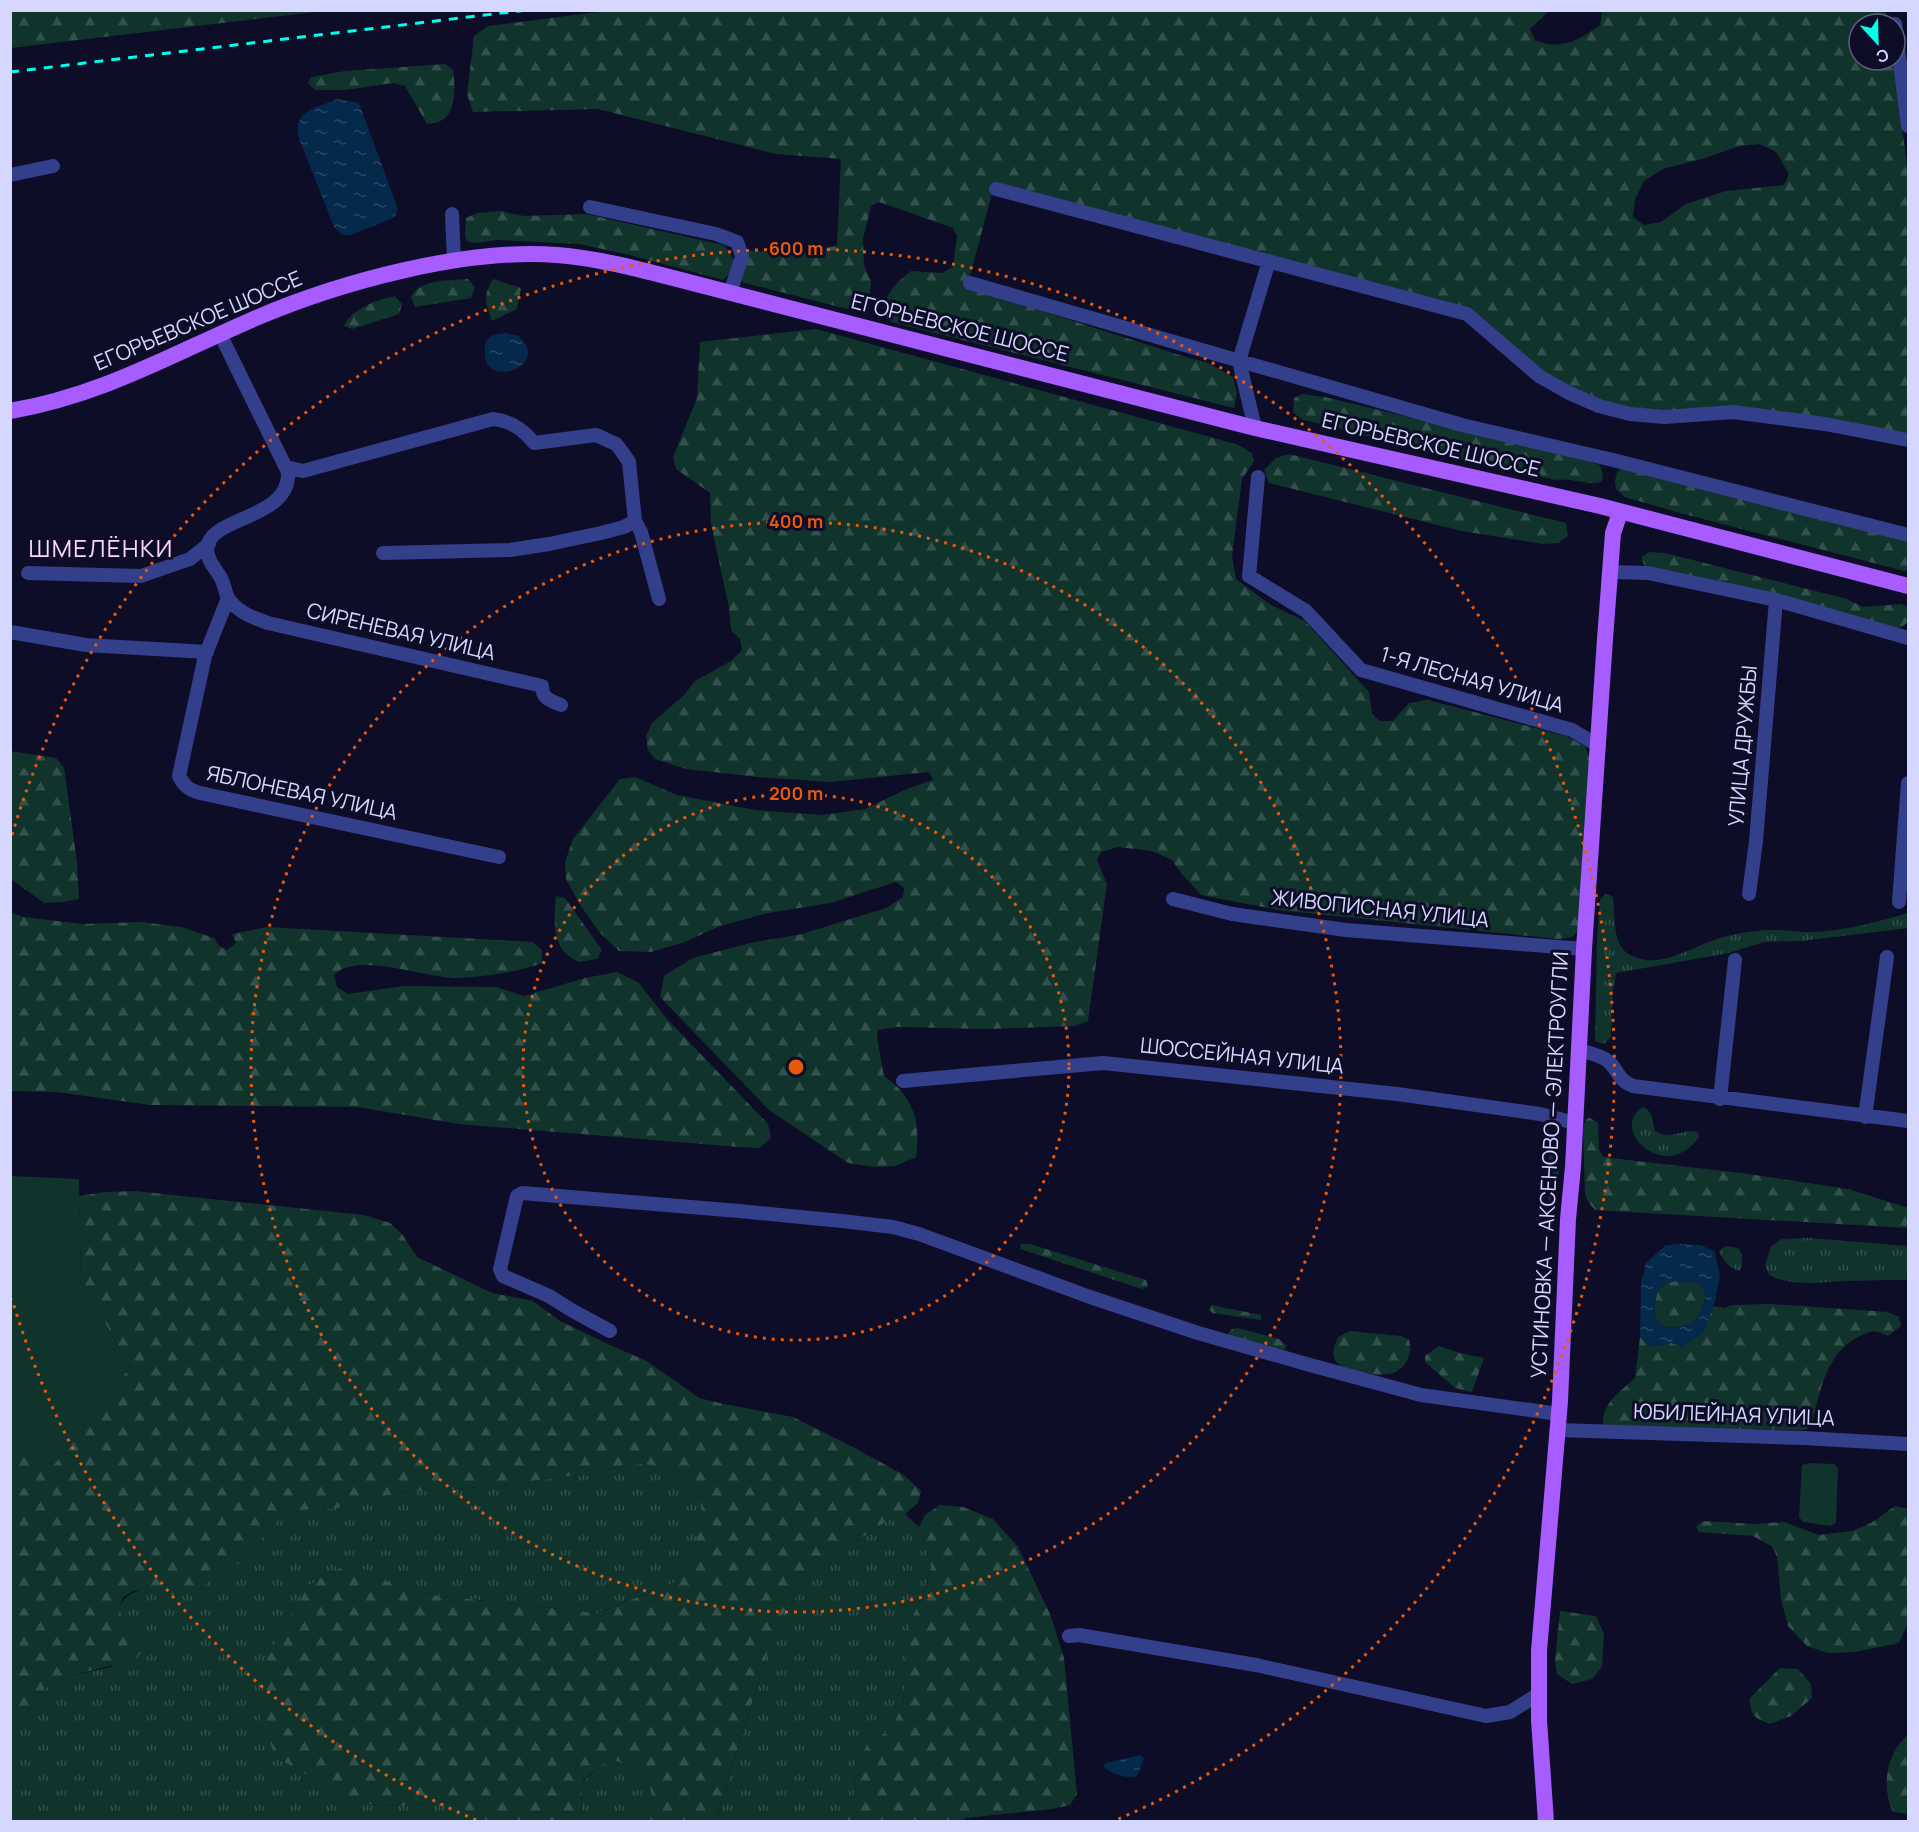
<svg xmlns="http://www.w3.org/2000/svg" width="1919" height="1832" font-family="Manrope,sans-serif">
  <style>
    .grass { fill: url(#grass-tufts) }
    .forest { fill: url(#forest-firs); fill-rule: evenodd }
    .garden { fill: #10332c }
    .water { fill: url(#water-ripples); fill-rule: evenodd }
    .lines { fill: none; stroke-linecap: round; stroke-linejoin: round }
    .minor { stroke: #343f8c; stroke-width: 14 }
    .major { stroke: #a75cff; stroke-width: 16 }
    .rail { stroke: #01ffee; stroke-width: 3; stroke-dasharray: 9 8; stroke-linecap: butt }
    .ring { fill: none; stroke: #e8590c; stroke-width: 3; stroke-dasharray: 3 6 }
    .labels { text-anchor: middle; stroke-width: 6; stroke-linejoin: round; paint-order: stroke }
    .street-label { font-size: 21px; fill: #d5d7ff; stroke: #0d0d28 }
    .quarter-label { font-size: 24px; letter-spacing: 1.5px; fill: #ffd7f7; stroke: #0d0d28 }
    .centre { fill: #e8590c; stroke: #0d0d28; stroke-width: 3 }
    .ring-label { font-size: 18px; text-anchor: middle; font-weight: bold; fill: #e8590c; stroke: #0d0d28; stroke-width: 6; stroke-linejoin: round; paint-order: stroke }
  </style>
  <defs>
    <pattern id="grass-tufts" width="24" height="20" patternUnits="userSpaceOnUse" patternTransform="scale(1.5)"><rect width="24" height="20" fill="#10332c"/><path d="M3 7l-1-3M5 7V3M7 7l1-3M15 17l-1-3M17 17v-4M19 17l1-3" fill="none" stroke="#32504c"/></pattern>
    <pattern id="forest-firs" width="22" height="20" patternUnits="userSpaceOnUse" patternTransform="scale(1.5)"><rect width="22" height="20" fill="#10332c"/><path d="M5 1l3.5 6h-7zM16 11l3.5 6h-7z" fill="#32504c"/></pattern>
    <pattern id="water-ripples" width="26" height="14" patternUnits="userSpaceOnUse" patternTransform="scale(1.5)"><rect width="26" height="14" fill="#05294a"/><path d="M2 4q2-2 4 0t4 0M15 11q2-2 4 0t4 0" fill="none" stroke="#294765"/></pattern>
  </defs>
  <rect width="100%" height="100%" fill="#0d0d28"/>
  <path class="grass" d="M1606 894 1613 897C1615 913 1612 942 1627 953 1651 970 1683 953 1706 943 1726 935 1751 930 1773 930 1787 930 1801 933 1814 932 1843 931 1881 921 1908 913V928L1801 941 1764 942 1729 953 1616 973 1613 990 1611 1037 1604 1044 1595 1041 1597 940 1600 899Z
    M1643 1107C1654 1112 1652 1121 1655 1131 1670 1141 1683 1128 1698 1132L1699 1137C1666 1185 1607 1129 1643 1107Z
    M1556 1135 1561 1143 1557 1201 1550 1202 1547 1195 1550 1136Z
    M1809 1238 1908 1246V1278L1905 1280C1886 1280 1867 1280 1848 1281 1822 1282 1793 1287 1769 1275L1765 1265 1771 1246 1782 1239Z
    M1725 1246 1738 1248 1742 1254V1267L1739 1271C1728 1266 1724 1262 1719 1251Z
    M643 1463 679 1475 700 1494 702 1519 694 1548 676 1582 597 1613 434 1595 379 1579 357 1565 276 1757 342 1796 361 1804 400 1806 451 1802 467 1811V1821L11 1822V1725L27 1712 45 1688 70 1676 111 1667 138 1639 125 1626 119 1608C129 1583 155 1591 177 1596L243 1561 279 1519 301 1510 337 1508 398 1493 494 1486 585 1474Z
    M905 1514 919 1527 931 1566 924 1592 911 1620 903 1702 892 1728 867 1745 855 1766 854 1806 845 1821 715 1822 777 1623 811 1576 845 1549 887 1521Z
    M617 1761 647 1778 652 1796 649 1815 651 1821 581 1822 582 1783 602 1764Z"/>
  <path class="forest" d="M11 10H323V11L11 48Z
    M613 10H1550L1530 29 1535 40C1561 51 1579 40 1600 25L1602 13 1600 11H1886L1888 24H1859V60H1893L1908 172V436L1821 420 1666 414 1626 410 1540 374 1468 311 994 186 967 287 1189 358 1206 362 1233 377 1237 393 1234 408 891 322 884 317C881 297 897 282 911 271L942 273 953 267 957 236 953 228 879 202 871 206 863 239 864 265 871 282 869 307 867 312H859L745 283 738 280 747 250 780 253 837 246 841 159 776 154 598 109 473 112 467 94 474 36 488 26ZM1760 144 1776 152 1789 174 1784 185 1726 191 1686 204 1661 222 1644 225 1633 217 1635 199 1644 181 1663 169 1705 158 1739 146Z
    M445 64 453 70C455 84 457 112 442 120 438 123 431 123 427 124L405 86 393 83 345 90H315L308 83 311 77 345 71Z
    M500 211 524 216 586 214 723 245C736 257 738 268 723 280L630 255 579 244 498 240 474 243 467 241 465 236 466 218 477 213Z
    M468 279 475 287 471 298 415 307 411 297C421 278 449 281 468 279Z
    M493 279 521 288 517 309 492 321C485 302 483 296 493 279Z
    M395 296 402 304 399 314 352 329 344 326C351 309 378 299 395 296Z
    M816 329 1236 444 1252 453 1254 461 1242 479 1232 556 1236 579 1271 605 1305 621 1369 692 1372 714 1380 721H1393L1409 703 1428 700 1566 736 1585 746 1591 760 1580 927 1573 937 1558 939 1278 910 1201 895 1181 873 1172 860 1152 851 1118 847 1101 852 1097 860 1107 884 1088 1021 1075 1026 984 1029 897 1027 878 1030 877 1038 884 1076C914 1097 921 1122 916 1157L895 1166 873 1167 848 1163 769 1110 660 997 664 976 693 958 750 943 802 934 886 908 903 897 904 888 896 882 830 903 768 913 720 926 685 942 651 952 619 951 599 932 579 903 566 879 565 862 573 839 620 779 635 777 677 795 755 810 823 815 865 809 909 788 933 780 929 772 830 782 757 777 686 769 655 759 648 750 646 736 652 723 684 695 695 681 731 661 742 650 740 639 731 630 729 608 711 524 710 493 676 469 673 457 697 398 700 342Z
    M1302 394 1325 397 1578 458 1600 465 1603 475 1601 482C1586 486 1573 477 1556 480L1449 457 1301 419 1293 412 1294 398Z
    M1289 454 1566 523 1568 536 1558 543 1543 544 1462 531 1269 483 1264 470 1276 458Z
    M1623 468 1908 539V572L1680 513 1625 497 1616 489 1615 481 1617 472Z
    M1649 552 1665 553 1847 599 1863 607 1901 604 1908 607V622L1902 627 1892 630 1647 568 1643 563 1642 557Z
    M10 751 56 758 64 768 77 862 79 899 63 902 44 903 11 879Z
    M556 896 565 898 602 950 597 959 579 962C575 960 569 957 566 954 552 940 554 914 556 896Z
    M11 913 24 917 82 924 142 922 181 927 214 938 219 946 227 950 236 943 232 934 267 927 533 942 542 950V963C519 972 481 977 456 978 424 978 358 951 334 975L337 987 348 994 404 986 496 987 524 996 585 978 617 972 639 983 666 1018 768 1124 771 1138 759 1148 739 1147 459 1124 357 1107 150 1105 57 1092 11 1091Z
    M1590 1118 1598 1123 1599 1149 1603 1157 1749 1174 1848 1189 1908 1208V1228L1595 1210 1588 1202 1585 1194 1583 1127 1586 1119Z
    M135 1191 364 1215 390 1223 402 1234 417 1257 492 1293 533 1301 560 1321 610 1345 647 1361 699 1398 724 1404 793 1417 853 1447 904 1475 921 1491 918 1503 905 1514 887 1521 845 1549 811 1576 777 1623 715 1821H651L649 1815 652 1796 647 1778 617 1761 602 1764 582 1782 581 1821H467V1811L451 1802 400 1806 361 1804 342 1796 276 1757 260 1720 266 1659 309 1585 338 1569 357 1565 379 1579 434 1595 597 1613 676 1582 694 1548 702 1519 700 1494 679 1475 643 1463 585 1474 494 1486 398 1493 337 1508 301 1510 279 1519 243 1561 201 1587 177 1596 158 1592 134 1591 123 1597 119 1608 125 1626 138 1639 143 1650 136 1659 70 1676 45 1688 27 1712 11 1725V1450L53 1465 130 1367 81 1281 79 1196 105 1192Z
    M1021 1244H1030L1146 1280 1148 1286 1142 1289 1020 1249Z
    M1676 1281 1686 1283 1692 1281 1700 1285 1706 1294C1704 1301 1702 1312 1698 1317 1689 1327 1662 1334 1656 1318 1652 1310 1656 1298 1658 1290L1666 1283Z
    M1770 1304 1888 1312 1899 1317 1901 1326 1888 1336C1875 1329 1870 1331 1858 1337 1824 1355 1820 1394 1811 1427L1802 1430 1609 1428 1603 1424C1602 1403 1621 1391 1635 1378L1640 1337 1650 1347 1671 1343 1703 1333 1713 1306 1724 1308 1732 1305Z
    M1211 1305 1261 1315V1320L1212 1313 1209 1309Z
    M1238 1328 1279 1339 1287 1346 1284 1350 1231 1338 1228 1333 1232 1329Z
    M1350 1331 1401 1336 1409 1340C1413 1352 1407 1366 1396 1372 1384 1378 1342 1373 1335 1360 1331 1353 1335 1344 1338 1337Z
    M1439 1346 1460 1353 1484 1358 1472 1392 1455 1388 1425 1362V1356Z
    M940 1505 963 1507 993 1519 1018 1547 1050 1614 1064 1658 1077 1794 1070 1805 1052 1809 966 1818 962 1821H845L854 1806 855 1766 867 1745 892 1728 903 1702 911 1620 924 1592 931 1566 919 1527 925 1515Z
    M1895 1506 1908 1509V1623L1899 1643 1855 1652 1828 1653 1807 1646 1788 1626 1781 1599 1777 1557 1773 1547 1753 1536 1699 1532 1696 1527 1703 1521 1756 1524 1784 1522 1819 1535 1852 1531 1871 1523Z
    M1560 1611 1596 1616 1604 1633 1602 1667 1592 1679 1572 1684 1557 1674 1555 1660Z
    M1780 1668 1798 1669 1811 1684 1812 1698 1791 1716 1770 1724C1754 1718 1750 1715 1750 1698Z
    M1908 1735V1814L1893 1812C1881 1787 1886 1753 1908 1735Z"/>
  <path class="garden" d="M10 1176 79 1179 81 1281 130 1367 53 1466 11 1450Z
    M1809 1463 1834 1464 1838 1468 1836 1523 1831 1526 1803 1522 1799 1517 1802 1465Z"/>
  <path class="water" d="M337 99 359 103 398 209 395 217 351 235H342L334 227 298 136C294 110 317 108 337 99Z
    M506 333 519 336C522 340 526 344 527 348 536 371 480 388 485 347 486 335 496 334 506 333Z
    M1681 1244 1701 1245 1715 1252 1720 1277 1715 1301 1703 1333 1682 1347 1671 1343 1650 1347 1640 1337 1641 1283 1646 1263 1666 1245ZM1676 1281 1686 1283 1692 1281 1700 1285 1706 1295C1704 1302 1702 1312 1697 1317 1689 1327 1662 1334 1656 1318 1652 1310 1656 1298 1658 1289L1666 1283Z
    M1141 1755 1144 1759 1137 1776C1128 1779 1111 1774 1104 1767L1105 1763Z"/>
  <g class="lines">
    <path class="minor" d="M1895 24 1908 126
      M10 175 53 166
      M996 189 1467 314 1539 376 1569 393 1599 406 1630 414 1665 417 1733 412 1825 424 1908 440
      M590 207 716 234 737 242 742 256 730 293
      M452 214 454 261
      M970 283 1462 425 1613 460 1908 535
      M220 334 288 472C291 520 208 516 207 549 207 561 216 569 221 578 224 584 225 590 227 596 235 611 253 618 268 623L542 686C542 699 550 700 561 705
      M1255 428 1239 361 1269 261
      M286 467 303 471 493 419C511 421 523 429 534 443L596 435 616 444 623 453 629 462 635 521 641 532 659 599
      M1258 477 1249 576 1306 611 1361 670 1572 730 1599 746
      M383 553 510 550 549 544 601 533 624 527 635 521
      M1611 572 1648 573 1776 600 1908 638
      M28 573 141 576 190 559 209 544
      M228 598 205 656 179 776C184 786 189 790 200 793L499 857
      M10 632 86 645 207 652
      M1749 894 1756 841 1776 600
      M1173 899 1232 914 1346 930 1584 949
      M1899 902 1908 783
      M1579 1050C1589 1053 1600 1055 1608 1061 1619 1070 1616 1079 1633 1086L1908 1121
      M903 1081 1103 1063 1397 1094 1540 1114 1575 1123
      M1720 1099 1735 960
      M1865 1117 1887 957
      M610 1331 573 1311 549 1296 503 1276 500 1269 517 1196 522 1193 739 1211 842 1221 893 1227 919 1234 1090 1297 1198 1333 1310 1365 1421 1395 1559 1414
      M1558 1430 1804 1438 1908 1444
      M1069 1636 1079 1635 1256 1665 1486 1716 1510 1712 1539 1694"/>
    <path class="major" d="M10 411C103 395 172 354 256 318 340 282 465 248 557 255 597 258 638 269 677 279L1255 428 1600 506 1908 586
      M1546 1822 1539 1720V1651L1560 1401 1568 1219 1573 1167 1584 949 1605 639 1613 533 1620 513"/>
    <path class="rail" d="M10 72 527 10"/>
  </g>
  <g class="ring">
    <circle cx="796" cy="1067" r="273"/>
    <circle cx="796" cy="1067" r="545"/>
    <path d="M476 1820A818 818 0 0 1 12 1299M12 835A818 818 0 1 1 1116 1820"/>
  </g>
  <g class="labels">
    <g class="street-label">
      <text transform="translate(198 321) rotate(-23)" y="7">ЕГОРЬЕВСКОЕ ШОССЕ</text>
      <text transform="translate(960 328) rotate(14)" y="7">ЕГОРЬЕВСКОЕ ШОССЕ</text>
      <text transform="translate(1431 445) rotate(13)" y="7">ЕГОРЬЕВСКОЕ ШОССЕ</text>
      <text transform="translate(401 632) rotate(13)" y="7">СИРЕНЕВАЯ УЛИЦА</text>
      <text transform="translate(1472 680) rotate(16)" y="7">1-Я ЛЕСНАЯ УЛИЦА</text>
      <text transform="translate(1743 746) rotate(-85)" y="7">УЛИЦА ДРУЖБЫ</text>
      <text transform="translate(302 793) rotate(12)" y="7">ЯБЛОНЕВАЯ УЛИЦА</text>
      <text transform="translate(1380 909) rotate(6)" y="7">ЖИВОПИСНАЯ УЛИЦА</text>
      <text transform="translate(1242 1056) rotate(6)" y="7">ШОССЕЙНАЯ УЛИЦА</text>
      <text transform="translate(1550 1165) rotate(-87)" y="7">УСТИНОВКА — АКСЕНОВО — ЭЛЕКТРОУГЛИ</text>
      <text transform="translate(1734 1415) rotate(2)" y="7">ЮБИЛЕЙНАЯ УЛИЦА</text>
    </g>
    <g class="quarter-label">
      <text x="101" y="557">ШМЕЛЁНКИ</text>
    </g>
  </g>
  <circle cx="796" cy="1067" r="9" class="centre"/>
  <g class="ring-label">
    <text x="796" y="255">600 m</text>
    <text x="796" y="528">400 m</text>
    <text x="796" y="800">200 m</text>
  </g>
  <rect width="1919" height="1832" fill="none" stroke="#d5d7ff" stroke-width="24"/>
  <g transform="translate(1877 42) rotate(158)"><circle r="28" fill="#0d0d28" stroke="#5d5e7e" stroke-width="1.5"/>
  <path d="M0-4.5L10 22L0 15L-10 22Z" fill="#01ffee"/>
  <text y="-9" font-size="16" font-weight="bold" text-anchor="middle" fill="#d5d7ff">С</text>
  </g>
</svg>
